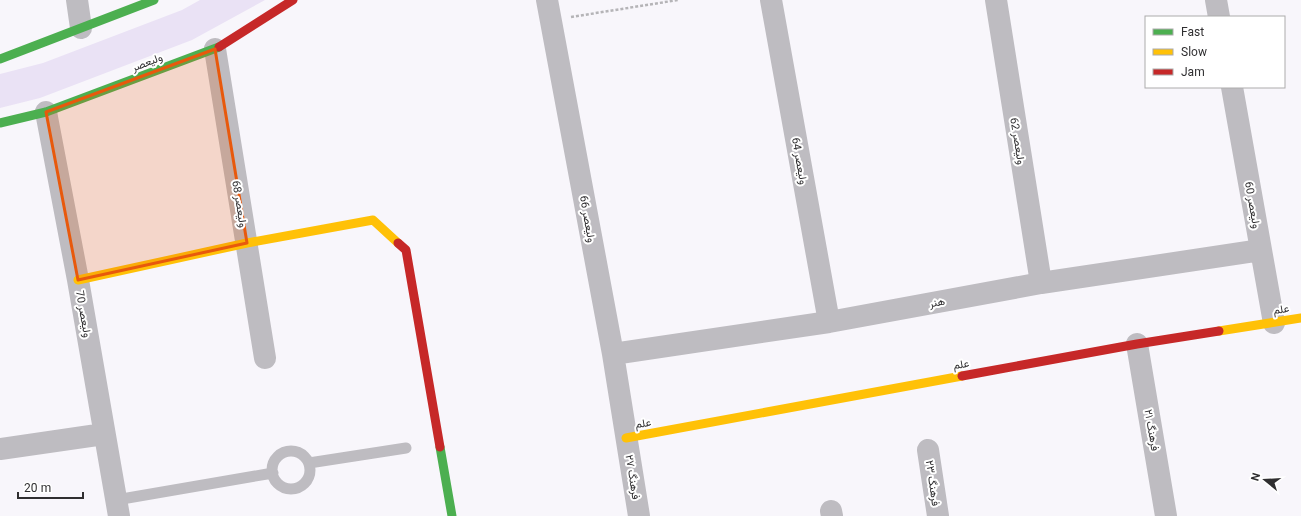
<svg xmlns="http://www.w3.org/2000/svg" width="1301" height="516" font-family="Georgia,Vazirmatn,serif">
  <style>
    .green { fill: #eae2f5 }
    .lines { fill: none; stroke-linecap: round; stroke-linejoin: round }
    .path { stroke: #b5b4b7; stroke-width: 2.5; stroke-dasharray: 3 2; stroke-linecap: butt }
    .lane { stroke: #bebcc1; stroke-width: 11 }
    .street { stroke: #bebcc1; stroke-width: 22 }
    .fast { stroke: #4caf50; stroke-width: 9 }
    .slow { stroke: #ffc107; stroke-width: 9 }
    .jam { stroke: #c62828; stroke-width: 9 }
    .marked { fill: #e8590c; fill-opacity: 0.2; stroke: #e8590c; stroke-width: 3; stroke-linejoin: round }
    .labels { text-anchor: middle; stroke-width: 4; stroke-linejoin: round; paint-order: stroke }
    .street-label { font-size: 11px; fill: #2f2e30; stroke: #fff }
  </style>
  <rect width="100%" height="100%" fill="#f8f6fb"/>
  <path class="green" d="M200 0H265L192 40 40 98 0 108V74L43 63 182 10Z"/>
  <g class="lines">
    <path class="path" d="M571 17 678 0"/>
    <path class="lane" d="M272 470a19 19 0 1 1 38 0a19 19 0 1 1-38 0Z
      M309 463 406 448
      M116 500 273 473"/>
    <path class="street" d="M77 0 81 28
      M547 0 613 354 639 516
      M771 0 829 322
      M996 0 1041 283
      M1216 0 1219 17
      M215 49 265 358
      M1232 87 1274 323
      M46 112 78 280 119 516
      M1137 344 1166 516
      M613 354 829 322 1041 283 1261 250
      M0 449 104 434
      M928 450 938 516
      M831 511 832 516"/>
    <path class="fast" d="M0 59 154 0
      M0 123 46 112 219 47
      M440 447 452 516"/>
    <path class="slow" d="M78 280 247 243 373 220 398 243
      M1219 331 1301 318
      M626 438 962 376"/>
    <path class="jam" d="M219 47 293 0
      M398 243 406 250 440 447
      M962 376 1137 344 1219 331"/>
  </g>
  <path class="marked" d="M215 49 247 243 78 280 46 112Z"/>
  <g class="labels">
    <g class="street-label">
      <text transform="translate(147 62) rotate(-21)" y="4">ولیعصر</text>
      <text transform="translate(1018 141) rotate(81)" y="4">ولیعصر 62</text>
      <text transform="translate(800 161) rotate(80)" y="4">ولیعصر 64</text>
      <text transform="translate(240 204) rotate(81)" y="4">ولیعصر 68</text>
      <text transform="translate(1253 205) rotate(80)" y="4">ولیعصر 60</text>
      <text transform="translate(588 219) rotate(80)" y="4">ولیعصر 66</text>
      <text transform="translate(937 302) rotate(-11)" y="4">هنر</text>
      <text transform="translate(1281 309) rotate(-10)" y="4">علم</text>
      <text transform="translate(84 314) rotate(80)" y="4">ولیعصر 70</text>
      <text transform="translate(961 364) rotate(-10)" y="4">علم</text>
      <text transform="translate(643 423) rotate(-10)" y="4">علم</text>
      <text transform="translate(1152 430) rotate(80)" y="4">فرهنگ ۲۱</text>
      <text transform="translate(633 477) rotate(81)" y="4">فرهنگ ۲۷</text>
      <text transform="translate(933 483) rotate(82)" y="4">فرهنگ ۲۳</text>
    </g>
  </g>
  <rect x="1145" y="16" width="140" height="72" fill="#ffffff" stroke="#acabac"/>
  <rect x="1153" y="29" width="20" height="6" fill="#4caf50" stroke="#acabac"/>
  <text x="1181" y="36" font-size="12" fill="#2f2e30">Fast</text>
  <rect x="1153" y="49" width="20" height="6" fill="#ffc107" stroke="#acabac"/>
  <text x="1181" y="56" font-size="12" fill="#2f2e30">Slow</text>
  <rect x="1153" y="69" width="20" height="6" fill="#c62828" stroke="#acabac"/>
  <text x="1181" y="76" font-size="12" fill="#2f2e30">Jam</text>
  <g transform="translate(1265 480) rotate(288)" stroke="#ffffff" stroke-width="3" paint-order="stroke">
  <path d="M0-3L7 15L0 10L-7 15Z" fill="#2f2e30"/>
  <text y="-6" font-size="11" font-weight="bold" text-anchor="middle" fill="#2f2e30">N</text>
  </g>
  <path d="M18 492v6h65v-6" fill="none" stroke="#2f2e30" stroke-width="2"/>
  <text x="24" y="492" font-size="12" fill="#2f2e30" stroke="#ffffff" stroke-width="3" paint-order="stroke">20 m</text>
</svg>
